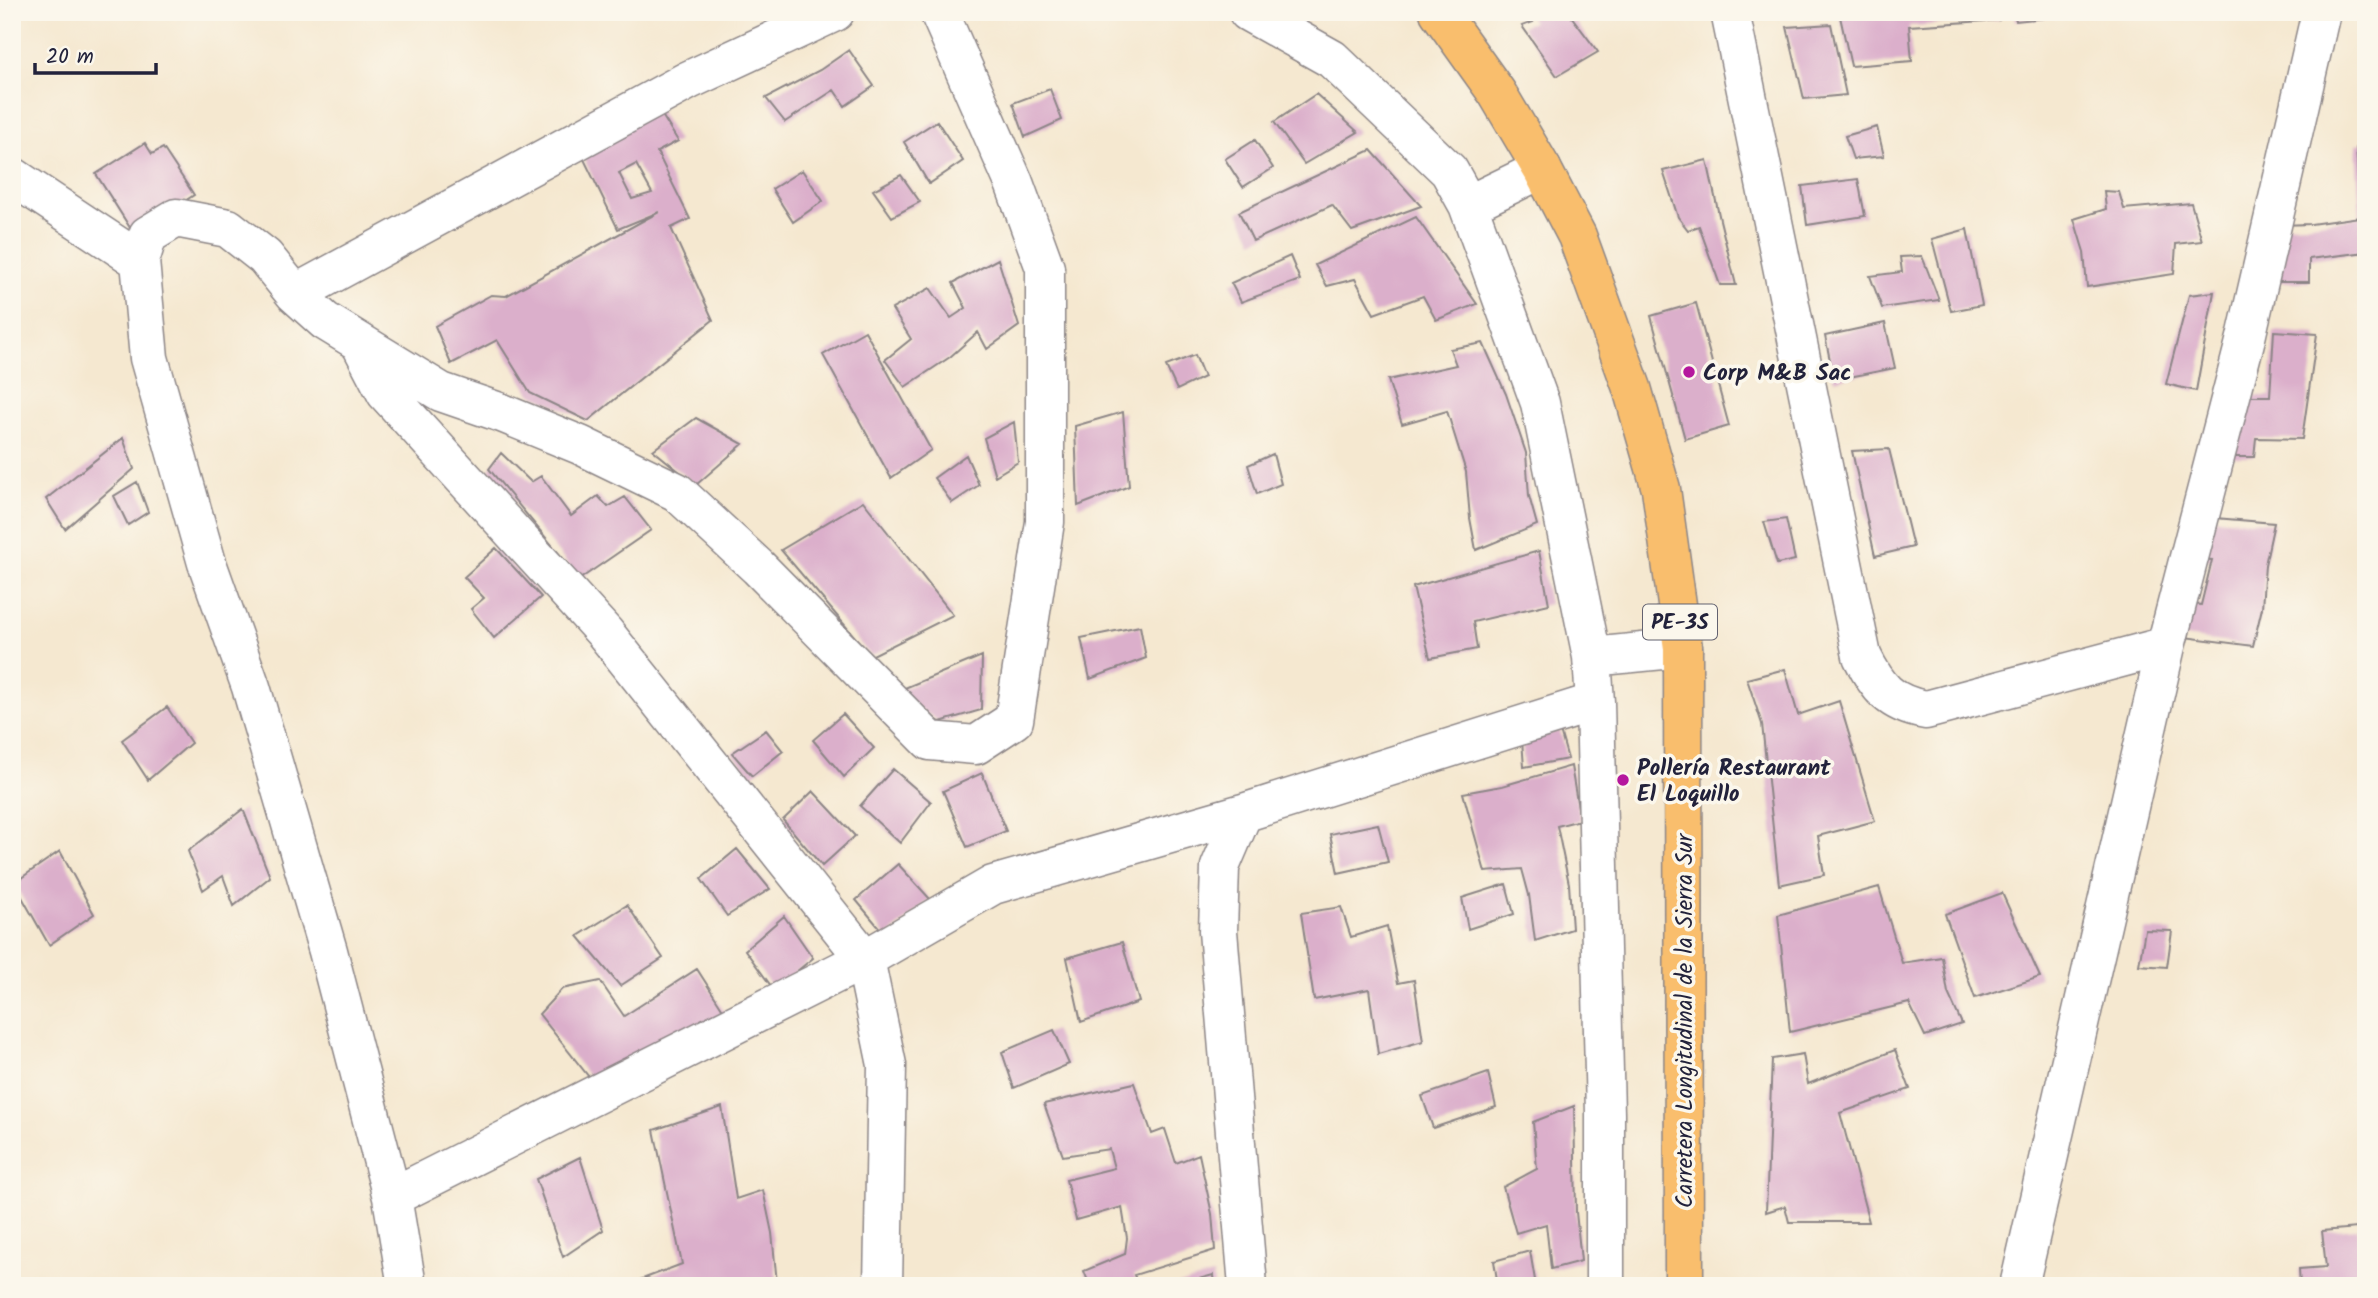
<svg xmlns="http://www.w3.org/2000/svg" width="2378" height="1298" font-family="Kalam,sans-serif">
  <style>
    .building { fill: #dbafcb; fill-rule: evenodd }
    .lines { fill: none; stroke-linecap: round; stroke-linejoin: round }
    .minor-casing { stroke: #8c8586; stroke-width: 41 }
    .highway-casing { stroke: #8c8586; stroke-width: 41 }
    .minor { stroke: #fff; stroke-width: 38 }
    .highway { stroke: #f9be6d; stroke-width: 38 }
    .poi-dot { fill: #b5179e; stroke: #fbf7ec; stroke-width: 2.5 }
    .labels { text-anchor: middle; stroke-width: 7; stroke-linejoin: round; paint-order: stroke }
    .shield { fill: #fbf7ec; stroke: #636270; stroke-width: 2 }
    .shield-label { font-size: 21px; font-weight: bold; fill: #22223b }
    .poi-label { font-size: 23px; font-weight: bold; fill: #22223b; stroke: #fbf7ec; text-anchor: start }
    .street-label { font-size: 23px; fill: #22223b; stroke: #fbf7ec }
  </style>
  <rect width="100%" height="100%" fill="#fbf7ec"/>
  <filter id="ink" filterUnits="userSpaceOnUse"><feTurbulence type="fractalNoise" baseFrequency=".0143" numOctaves="2"/><feDisplacementMap in="SourceGraphic" scale="14" xChannelSelector="R" yChannelSelector="G"/><feConvolveMatrix kernelMatrix="1 2 1 2 8 2 1 2 1" color-interpolation-filters="sRGB"/></filter>
  <filter id="wash" filterUnits="userSpaceOnUse"><feTurbulence type="fractalNoise" baseFrequency=".00686" numOctaves="4" result="noise"/><feDisplacementMap in="SourceGraphic" scale="28" xChannelSelector="R" yChannelSelector="G"/><feGaussianBlur stdDeviation="1.57" result="paint"/><feColorMatrix in="noise" values="0 0 0 0 0 0 0 0 0 0 0 0 0 0 0 0 0 1.4 0 .05"/><feComposite in="paint" operator="in"/></filter>
  <g filter="url(#wash)">
    <rect width="100%" height="100%" fill="#f5e8d0"/>
    <g id="blocks">
      <path class="building" d="M1527 12H1568L1598 52 1557 76 1522 26 1533 22Z
        M1839 12H1998L1999 20 1909 26 1912 61 1851 66Z
        M2014 12H2073V15L2016 21Z
        M1831 24 1846 95 1804 99 1787 27Z
        M849 50 874 86 845 106 834 90 785 122 766 98 820 70Z
        M1050 89 1062 120 1025 137 1013 103Z
        M1316 94 1358 132 1304 164 1274 122Z
        M657 107 678 141 657 152 690 219 671 228 713 320 588 421 530 393 497 340 451 364 435 326 491 295 506 296 659 212 618 229 579 149ZM636 164 652 193 632 199 619 173Z
        M937 121 963 161 929 184 904 142Z
        M1877 127 1884 156 1853 159 1845 136Z
        M1255 140 1273 168 1243 187 1225 159Z
        M145 143 152 154 163 148 194 195 134 234 96 174Z
        M2366 143V252L2309 259V282H2272L2281 225 2311 224 2360 217 2356 144Z
        M1371 150 1421 206 1352 231 1332 205 1253 241 1239 212Z
        M1707 160 1720 220 1736 285H1720L1699 226 1688 230 1678 217 1663 171Z
        M802 170 823 201 793 222 772 189Z
        M901 175 920 202 892 217 873 190Z
        M1858 179 1865 216 1807 225 1802 186Z
        M2104 191 2119 192 2124 209 2191 203 2202 241 2176 244 2174 274 2087 287 2084 252 2074 219 2106 209Z
        M1416 217 1477 304 1436 320 1423 296 1374 314 1355 279 1327 286 1315 265Z
        M1967 229 1982 305 1951 311 1932 239Z
        M1290 256 1300 280 1241 302 1231 283Z
        M1922 256 1939 300 1882 308 1870 276 1902 272 1900 257Z
        M998 259 1019 326 987 349 978 332 950 357 905 387 885 360 911 339 892 309 930 288 951 318 966 308 953 283Z
        M2214 292 2196 391 2166 384 2189 295Z
        M1696 303 1729 426 1685 439 1651 316Z
        M1885 323 1895 368 1834 380 1825 336Z
        M865 331 931 450 891 478 823 355Z
        M2274 331 2317 334 2302 439 2256 438 2254 457H2230L2240 396H2270Z
        M1483 343 1506 394 1526 453 1529 496 1537 525 1476 550 1470 518 1466 472 1447 411 1402 424 1388 380 1456 365 1450 349Z
        M1195 355 1204 377 1177 390 1166 366Z
        M1123 412 1129 486 1078 506 1075 426Z
        M696 418 743 444 696 485 653 450Z
        M1014 422 1018 462 995 476 984 438Z
        M123 438 134 469 65 529 46 499Z
        M1889 449 1913 547 1875 556 1852 451Z
        M501 453 531 482 541 476 571 516 598 496 608 507 625 497 651 530 580 579 489 469Z
        M1273 454 1281 484 1257 494 1248 465Z
        M966 455 979 485 952 503 934 478Z
        M137 482 148 512 128 525 114 496Z
        M863 501 953 615 871 656 781 550Z
        M2215 518 2274 523 2265 565 2262 608 2253 646 2184 637 2190 604 2201 605 2212 560 2200 559Z
        M1786 519 1795 560 1777 564 1764 522Z
        M496 548 541 597 494 638 471 609 484 598 464 577Z
        M1539 551 1549 604 1473 622 1477 649 1430 658 1413 587Z
        M1140 626 1146 658 1090 679 1081 638Z
        M982 656 981 710 940 722 895 692Z
        M1785 669 1798 715 1839 701 1875 821 1818 836 1824 875 1779 885 1762 724 1747 679Z
        M167 707 191 743 148 780 122 740Z
        M843 714 874 748 844 777 813 740Z
        M766 730 783 751 752 776 732 753Z
        M1560 731 1568 759 1524 767 1522 740Z
        M1571 766 1580 820 1557 826 1569 884 1572 929 1535 941 1529 895 1522 869 1485 872 1463 793 1502 786Z
        M893 769 931 802 900 843 860 806Z
        M982 773 1006 831 967 847 943 791Z
        M813 791 855 836 822 866 783 820Z
        M243 809 270 877 234 906 223 876 203 890 188 851Z
        M1378 824 1388 862 1338 873 1330 834Z
        M737 849 770 889 727 916 701 879Z
        M60 851 94 914 49 945 14 883Z
        M898 864 930 899 887 937 856 900Z
        M1506 884 1514 914 1468 929 1462 898Z
        M1879 887 1902 963 1942 957 1948 993 1962 1024 1925 1036 1909 1003 1790 1032 1778 915Z
        M2002 893 2040 977 1975 998 1945 914Z
        M627 905 663 958 620 986 578 936Z
        M1341 907 1351 937 1387 926 1398 983 1414 980 1423 1041 1378 1054 1369 989 1314 1000 1301 913Z
        M784 916 813 958 774 990 745 950Z
        M2145 930 2172 931 2167 967 2139 965Z
        M1122 942 1139 1002 1081 1022 1067 958Z
        M697 969 729 1019 589 1077 539 1014 562 989 600 981 624 1016Z
        M1054 1030 1069 1064 1014 1088 1002 1052Z
        M1895 1050 1910 1089 1840 1113 1869 1222H1789L1785 1206 1766 1212 1772 1059 1803 1054 1808 1084Z
        M1488 1073 1496 1107 1433 1128 1422 1096Z
        M1134 1083 1152 1134 1165 1129 1176 1163 1199 1154 1212 1214 1215 1250 1134 1275 1139 1286H1090L1084 1271 1125 1254 1127 1238 1122 1207 1076 1220 1066 1180 1114 1168 1109 1149 1063 1156 1044 1104Z
        M1574 1106 1576 1212 1581 1261 1551 1269 1546 1224 1516 1233 1503 1187 1537 1169 1533 1122Z
        M722 1107 736 1199 763 1190 772 1233 777 1283 766 1286H624L682 1264 654 1130Z
        M580 1157 603 1230 563 1257 536 1179Z
        M2357 1228 2362 1285 2300 1286 2299 1269 2326 1267 2322 1231Z
        M1530 1251 1536 1286H1498L1494 1261Z
        M1213 1275 1214 1286H1177V1285Z"/>
    </g>
  </g>
  <g filter="url(#ink)">
    <use href="#blocks" fill-opacity="0" stroke="#8c8586" stroke-width="2"/>
    <g class="lines">
      <g class="minor-casing">
        <path id="minor" d="M1248 12 1332 59 1449 171 1468 205 1542 169
          M1730 12 1862 656C1877 687 1890 704 1926 710L2166 646
          M12 176 140 261
          M1468 205 1540 403 1592 657
          M295 294 689 80 835 12
          M361 345 386 393 605 633 865 959 887 1065 883 1286
          M1595 702 1605 1114V1286
          M392 1197 865 959 993 885 1243 813
          M407 1286 392 1197 328 951 251 687 207 563 149 358 140 261 148 235 176 218 228 228 265 257 295 294 325 321 441 392 502 413 580 445 677 492 758 567 930 741 976 745 1014 720 1045 522V268L1014 183 939 12
          M1248 1286 1218 931 1220 867 1243 813 1595 702 1592 657 1683 648
          M2019 1286 2166 646 2246 338 2321 12"/>
      </g>
      <g class="highway-casing">
        <path id="highway" d="M1439 12 1497 93 1542 169 1577 236 1632 388 1661 489 1683 648 1684 1286"/>
      </g>
      <use href="#minor" class="minor"/>
      <use href="#highway" class="highway"/>
    </g>
  </g>
  <g class="poi-dot">
    <circle cx="1689" cy="372" r="7"/>
    <circle cx="1623" cy="780" r="7"/>
  </g>
  <g class="labels">
    <rect class="shield" x="1643" y="604.5" width="74" height="35" rx="5"/>
    <g class="shield-label">
      <text x="1680" y="629">PE-3S</text>
    </g>
    <g class="poi-label">
      <text x="1703" y="380">Corp M&amp;B Sac</text>
      <text x="1637" y="775">Pollería Restaurant<tspan x="1637" dy="26">El Loquillo</tspan></text>
    </g>
    <g class="street-label">
      <text transform="translate(1684 1021) rotate(-90)" y="8">Carretera Longitudinal de la Sierra Sur</text>
    </g>
  </g>
  <rect width="2378" height="1298" fill="none" stroke="#fbf7ec" stroke-width="42"/>
  <path d="M35 63v10h121v-10" fill="none" stroke="#22223b" stroke-width="3.5"/>
  <text x="46" y="63" font-size="21" fill="#22223b" stroke="#fbf7ec" stroke-width="5" paint-order="stroke">20 m</text>
</svg>
